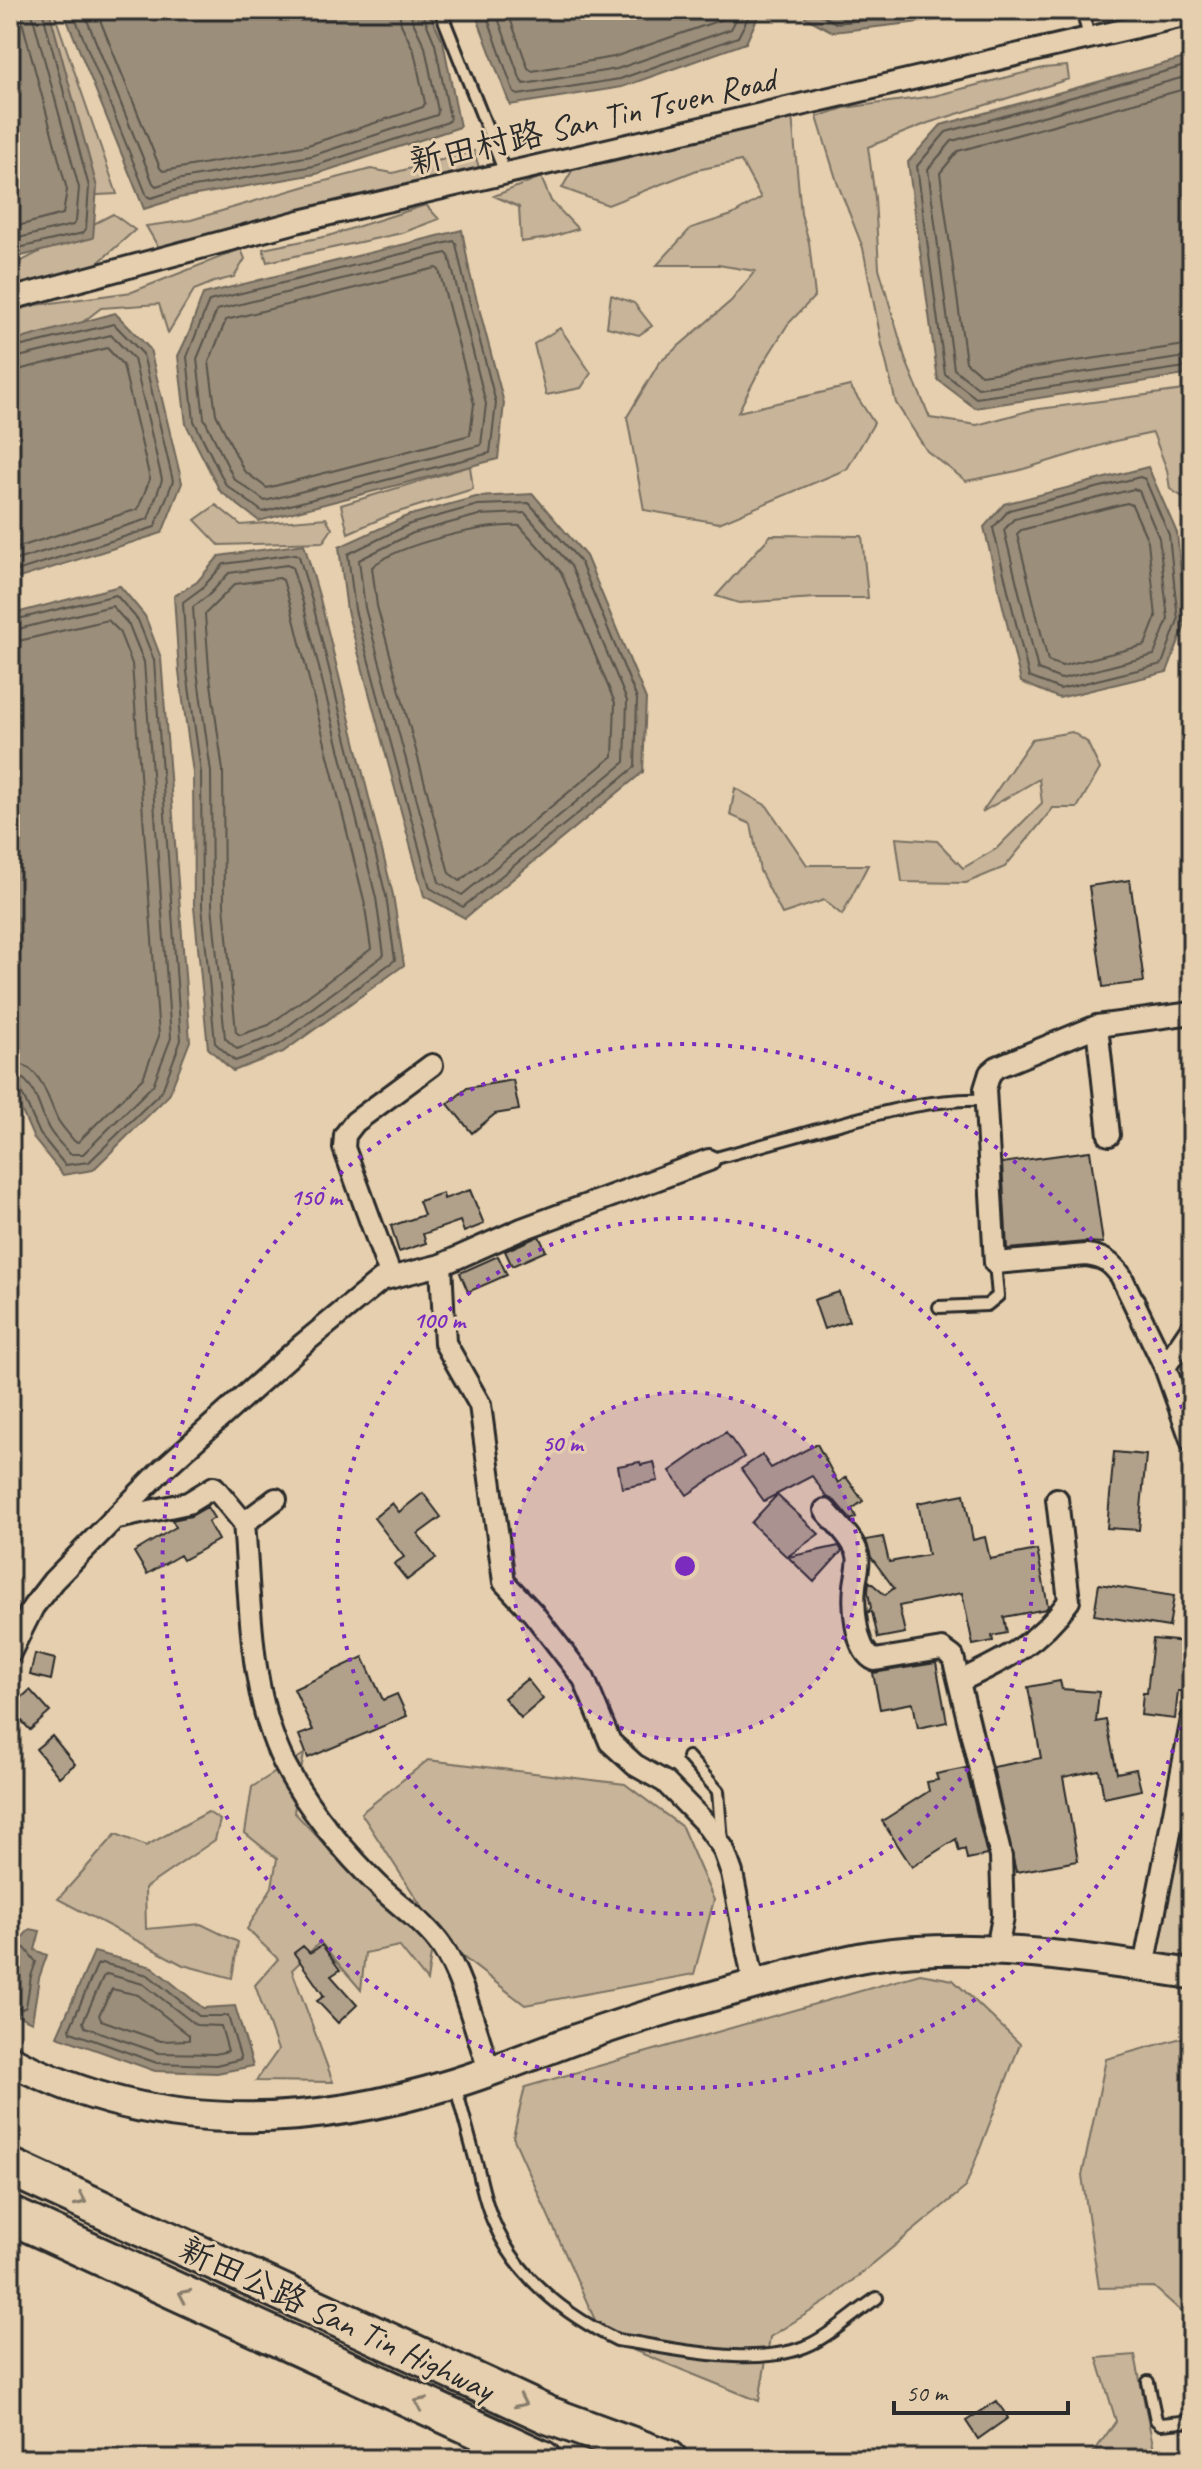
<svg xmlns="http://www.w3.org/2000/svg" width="1202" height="2469" font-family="Caveat,'LXGW WenKai TC',sans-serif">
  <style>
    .built { fill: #d5c1a3 }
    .green { fill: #c7b499; stroke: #797062; stroke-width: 2 }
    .water { fill: #9b8e7a; stroke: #6e665a; stroke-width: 2 }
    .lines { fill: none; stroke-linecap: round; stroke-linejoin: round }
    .shore { stroke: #58534b; stroke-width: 2 }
    .building { fill: #b1a18a; stroke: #2b2b2b; stroke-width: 2 }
    .service-casing { stroke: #2b2b2b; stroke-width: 16 }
    .minor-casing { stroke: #2b2b2b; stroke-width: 26 }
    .secondary-casing { stroke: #2b2b2b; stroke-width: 34 }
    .motorway-casing { stroke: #2b2b2b; stroke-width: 42 }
    .service { stroke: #e5cfae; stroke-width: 10 }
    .minor { stroke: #e5cfae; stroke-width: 20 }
    .secondary { stroke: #e5cfae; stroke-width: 28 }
    .motorway { stroke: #e5cfae; stroke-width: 36 }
    .oneway { stroke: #887d6c }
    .ring { fill: none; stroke: #7b2cbf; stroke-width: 4; stroke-dasharray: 4 8 }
    .labels { text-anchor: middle; stroke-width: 6; stroke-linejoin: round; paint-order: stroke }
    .street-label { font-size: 34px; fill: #2b2b2b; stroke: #e5cfae }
    .centre { fill: #7b2cbf; stroke: #e5cfae; stroke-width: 4 }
    .ring-label { font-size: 24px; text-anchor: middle; font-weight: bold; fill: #7b2cbf; stroke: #e5cfae; stroke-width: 6; stroke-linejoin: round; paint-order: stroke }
  </style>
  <rect width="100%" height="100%" fill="#e5cfae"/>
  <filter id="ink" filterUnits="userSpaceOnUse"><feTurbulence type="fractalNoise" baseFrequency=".0125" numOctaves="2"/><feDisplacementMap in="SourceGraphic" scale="16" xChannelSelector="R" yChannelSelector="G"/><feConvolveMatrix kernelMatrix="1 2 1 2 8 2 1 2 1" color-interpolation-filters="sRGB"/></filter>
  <g filter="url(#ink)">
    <path class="built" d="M1189 1778 1192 1779V1964L1163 1956V1943Z"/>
    <path class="green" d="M24 10H53L117 194 78 196Z
      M1067 66 1069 79 928 123 868 147 875 198 879 268 906 361 930 418 977 425 1032 410 1192 389V503L1170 489 1167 470 1153 433 1115 441 1017 471 966 481 927 451 896 403 882 345 863 248 837 182 817 117 844 108 934 96 1043 68Z
      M792 115 801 214 809 242 815 296 788 324 761 367 738 412 850 386 874 423 847 469 719 523 644 510 627 417 659 363 731 301 755 271 718 265H657L691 228 732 215 761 198 741 161 697 170 608 205 562 188 573 169 614 161Z
      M474 151 480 171 160 250 146 226 191 220 306 186 371 169 393 173Z
      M541 177 551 201 578 229 548 238 521 242 519 207 494 196Z
      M426 205 439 219 402 233 267 262 263 249 328 236Z
      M113 214 135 230 90 270 10 292V267Z
      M241 249 245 259 234 277 214 282 194 290 168 333 159 304 101 308 70 332 10 340V312L36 305 132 292Z
      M611 295 634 303 652 326 639 335 607 327Z
      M560 328 591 373 581 388 546 395 534 344Z
      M470 466 473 489 392 514 348 533 341 505Z
      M216 505 241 525 326 518 332 529 323 542 219 545 195 520Z
      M771 535 862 536 868 598H816L739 603 716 596Z
      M1072 732 1087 742 1100 769 1077 808H1053L1005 867 966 883 902 882 896 838 937 841 963 868 996 849 1042 803 1039 779 982 812 1032 739Z
      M735 788 767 806 807 865H868L842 915 824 900 782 914 760 871 751 824 730 815Z
      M304 1754 294 1812 325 1845 433 1941 427 1981 399 1946 365 1953 361 1990 320 1942 292 1970 333 2082 256 2081 278 2050 255 1985 278 1959 247 1929 272 1887 277 1859 245 1833 252 1787Z
      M428 1760 625 1784 682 1827 714 1900 694 1974 525 2005 446 1944 361 1813Z
      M208 1812 220 1820 215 1840 145 1888 146 1929 201 1924 238 1942 232 1978 183 1965 58 1899 116 1834 146 1846Z
      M920 1974 953 1980 1020 2044 965 2188 830 2299 770 2337 759 2401 603 2338 513 2137 525 2087Z
      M1192 2035V2321L1154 2287 1099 2288 1082 2176 1106 2059Z
      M1135 2355 1154 2450 1192 2449V2459H1089L1116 2421 1097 2358Z"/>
    <path class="water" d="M10 10H49L97 187 93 238 10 259Z
      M63 10H428L443 41 460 127 316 174 179 198 144 209Z
      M478 10H761L746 43 622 87 510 105 476 15Z
      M804 10H1024L833 32 805 17Z
      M1192 56V374L975 408 938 380 908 162 941 125Z
      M462 230 470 274 504 403 498 459 259 521 220 491 186 424 178 356 189 333 203 294Z
      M115 313 150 349 182 483 162 533 10 581V342Z
      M1148 467 1177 533 1186 622 1167 672 1059 698 1021 682 984 527 1004 504Z
      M533 494 586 556 646 699 643 772 465 918 424 896 347 611 339 547 407 516 476 497Z
      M304 544 320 599 393 895 404 965 283 1052 233 1071 208 1048 194 907 193 773 179 672 174 596 197 582 219 556Z
      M120 586 145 616 161 658 190 1041 169 1095 93 1170 63 1175 34 1139 10 1084V617L12 614Z
      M30 1929 40 1931 35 1950 47 1955 39 1978 32 2022 10 2012V1939L19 1941Z
      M94 1952 152 1967 203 2008 235 2006 253 2066 217 2073 155 2071 57 2036Z"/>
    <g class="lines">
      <path class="shore" d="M72 10 147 196 151 198 177 190 314 166 448 122 450 118 435 44 421 10
        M83 10 153 183 156 186 176 180 311 156 437 115 438 111 425 47 412 20 411 10
        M96 10 160 168 163 171 308 145 423 107 425 103 414 51 401 24 399 10
        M485 10 514 93 518 95 620 79 738 37 752 10
        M495 10 521 81 524 84 617 69 731 29 741 10
        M507 10 528 68 532 71 614 57 723 19 728 10
        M812 10 836 23 957 10
        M1192 64 946 132 917 166 945 374 976 398 1192 366
        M1192 75 952 141 928 169 954 369 978 388 1192 356
        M1192 87 958 151 940 173 966 362 981 375 1192 344
        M10 228 63 214 67 190 19 10
        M10 240 73 225 76 221 79 188 31 10
        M454 241 456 244 463 276 496 403 490 453 263 512 226 485 194 421 187 357 209 301Z
        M10 250 83 233 86 229 89 187 42 10
        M446 253 449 256 486 404 481 445 265 501 234 479 204 418 197 359 217 310Z
        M436 268 439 270 474 404 470 435 267 488 244 471 216 414 209 362 226 320Z
        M10 349 114 324 143 354 173 481 155 527 10 573
        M10 359 111 335 134 359 162 480 148 519 10 562
        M10 372 107 348 123 365 150 479 138 509 10 550
        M1140 477 1145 479 1169 535 1178 620 1162 664 1060 689 1029 677 993 528 1009 510Z
        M1134 489 1139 491 1159 538 1168 619 1154 655 1061 679 1038 670 1004 530 1014 519Z
        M529 503 580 561 637 699 635 767 463 907 430 888 355 610 348 554 410 524 478 505Z
        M1127 503 1132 505 1148 541 1156 617 1145 645 1062 666 1048 661 1017 534 1021 530Z
        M525 513 571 566 627 701 625 762 462 895 439 882 365 608 359 560 413 533 479 515Z
        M520 526 561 572 615 703 613 756 460 881 449 873 377 606 372 567C398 544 485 524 520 526Z
        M295 554 299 556 312 601 386 896 395 960 279 1045 235 1061 215 1043 202 906 201 772 187 672 183 602 202 588 224 564Z
        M287 565 292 567 303 603 376 898 384 955 274 1036 237 1049 225 1038 212 905 211 772 197 671 193 607 210 594 229 573Z
        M279 578 283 580 291 607 364 900 371 949 269 1025 240 1035 236 1032 224 905 223 771 209 669 205 614 235 584Z
        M10 621 116 595 138 620 154 660 181 1040 162 1091 89 1162 65 1165 40 1134 20 1089 16 1085 10 1084
        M10 631 112 606 129 625 144 662 171 1038 153 1085 83 1154H70C63 1146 54 1138 49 1129 38 1110 36 1076 10 1074
        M10 643 108 620 119 631 132 664 159 1036 143 1078 78 1142 74 1141C69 1134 62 1127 58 1120 46 1096 42 1064 10 1062
        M10 1947 25 1948 36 1962 31 1976 26 2007 22 2009 10 2006
        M102 1963 148 1975 199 2016H228L241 2059 216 2065 157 2063 71 2032 70 2028 97 1965Z
        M107 1974 143 1984 196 2025 221 2026 228 2051 215 2054 159 2053 85 2027 83 2022 103 1977Z
        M112 1989 138 1995 189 2035V2040L161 2041 101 2020 99 2015Z"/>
    </g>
    <path class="building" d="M1130 880 1144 982 1103 987 1089 886Z
      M513 1080 519 1110 495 1114 472 1133 448 1104 467 1088Z
      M1090 1151 1103 1243 1085 1242 1007 1249 1002 1163Z
      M470 1190 484 1224 464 1232 460 1221 423 1234 426 1243 399 1252 391 1226 424 1215 419 1201 443 1193 444 1199Z
      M539 1236 546 1251 512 1266 505 1251Z
      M498 1256 507 1275 468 1292 460 1273Z
      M839 1292 849 1321 824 1329 814 1300Z
      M726 1432 744 1457 687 1495 670 1471Z
      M817 1444 838 1483 846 1477 863 1501 852 1509 856 1517 851 1520 835 1501 827 1497 812 1476 764 1501 741 1469 762 1455 771 1468Z
      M1114 1452 1146 1455 1139 1530 1107 1528Z
      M640 1462 641 1465 654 1462 658 1481 622 1488 618 1466Z
      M423 1493 441 1517 418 1534 436 1558 407 1580 394 1564 404 1557 374 1518 392 1503 399 1512Z
      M964 1494 973 1540 985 1537 990 1559 1037 1550 1048 1606 1046 1609 1004 1617 1007 1633 992 1636 993 1641 973 1645 962 1593 899 1606 905 1633 878 1638 872 1612H868L871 1608 868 1592 869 1581 885 1595 894 1588 871 1557 866 1540 883 1537 889 1562 928 1555 918 1503Z
      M777 1495 819 1534 787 1557 751 1523Z
      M207 1507 214 1518 208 1522 218 1540 183 1560 180 1555 147 1574 134 1552 176 1527 172 1520 191 1516Z
      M839 1546 842 1551 814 1582 788 1557Z
      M1099 1584 1174 1596 1169 1627 1094 1615Z
      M1153 1639 1187 1642 1182 1691H1178L1175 1719 1141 1715 1143 1693H1147Z
      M35 1654 55 1659 51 1680 30 1675Z
      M363 1657 383 1700 397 1694 407 1716 308 1758 299 1735 313 1730 294 1689Z
      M936 1663 947 1722 918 1728 913 1703 880 1709 873 1673Z
      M527 1679 543 1699 521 1718 504 1698Z
      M1060 1681 1062 1689 1099 1692 1096 1722 1106 1720 1117 1773 1136 1769 1141 1790 1104 1798 1099 1770 1063 1777 1078 1861 1016 1872 993 1767 1041 1758 1028 1687Z
      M30 1690 50 1712 30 1730 10 1708Z
      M52 1736 75 1764 59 1777 36 1749Z
      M966 1768 987 1855 967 1859 965 1849 959 1851 956 1839 912 1867 882 1821 929 1791 927 1782 938 1780 936 1774Z
      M322 1945 340 1970 331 1976 357 2005 338 2023 317 2001 324 1996 294 1953 303 1946 310 1953Z
      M997 2401 1008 2418 978 2439 966 2421Z"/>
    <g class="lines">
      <g class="service-casing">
        <path id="service" d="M440 10 505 173
          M1082 10 1089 37
          M709 1160C748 1149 788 1138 828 1127 880 1113 931 1098 985 1100
          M939 1307 987 1305 998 1296 995 1263
          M688 1757 718 1791 722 1842
          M455 2085C463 2113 470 2141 478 2169 482 2187 486 2206 494 2223 517 2277 565 2315 617 2340 674 2348 757 2370 811 2344 832 2334 857 2311 877 2298
          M1148 2382 1156 2420 1161 2424 1192 2421"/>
      </g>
      <g class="minor-casing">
        <path id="minor" d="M10 299 300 221 1192 14
          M1192 1013 1097 1026 997 1067 990 1073 985 1089 995 1263 1086 1255C1103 1257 1111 1262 1121 1276L1165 1367 1192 1442
          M1097 1026 1109 1135
          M441 1265 445 1343 480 1405 504 1582 533 1613 584 1679 610 1742 635 1765 665 1782 705 1823 723 1848 732 1873 754 1984
          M391 1277 344 1148 345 1135 355 1122 432 1065
          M1165 1367 1192 1327
          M276 1499 244 1523C251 1603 248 1690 284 1763 308 1810 347 1855 385 1892 404 1909 428 1926 442 1947 464 1979 476 2034 490 2072
          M825 1510C835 1522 854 1539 858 1555 860 1564 856 1576 855 1586 853 1605 855 1652 875 1660L942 1649 953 1657 1001 1857 1003 1917 997 1949
          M113 1519 188 1503 214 1487 244 1523
          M10 1653 33 1607 53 1581 163 1469 303 1344 381 1280 441 1265 522 1229 709 1160
          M960 1681C1006 1659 1038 1644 1069 1601L1057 1499
          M1144 1967 1192 1719"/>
      </g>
      <g class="secondary-casing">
        <path id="secondary" d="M10 2060C153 2135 305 2130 455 2083 498 2070 539 2052 582 2037 641 2016 702 1999 763 1982 798 1972 834 1962 870 1956 978 1940 1085 1958 1192 1974"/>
      </g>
      <g class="motorway-casing">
        <path id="motorway" d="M10 2167 548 2415 668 2459
          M10 2215 542 2459"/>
      </g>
      <use href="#service" class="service"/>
      <use href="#minor" class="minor"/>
      <use href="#secondary" class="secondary"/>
      <use href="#motorway" class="motorway"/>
    </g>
    <defs><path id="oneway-chevron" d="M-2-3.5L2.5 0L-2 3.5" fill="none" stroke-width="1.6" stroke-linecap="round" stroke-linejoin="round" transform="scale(2)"/></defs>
    <g class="oneway">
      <use href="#oneway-chevron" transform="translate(81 2200) rotate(25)"/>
      <use href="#oneway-chevron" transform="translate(184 2295) rotate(-155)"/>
      <use href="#oneway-chevron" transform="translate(521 2402) rotate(25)"/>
      <use href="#oneway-chevron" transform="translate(420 2403) rotate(-155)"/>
    </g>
  </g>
  <circle cx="685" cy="1566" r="174" fill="#7b2cbf" fill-opacity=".12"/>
  <g class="ring">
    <circle cx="685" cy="1566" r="174"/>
    <circle cx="685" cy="1566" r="348"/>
    <path d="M1191 1692A522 522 0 1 1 1191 1440"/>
  </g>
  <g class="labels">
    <g class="street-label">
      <text transform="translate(592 120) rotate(-13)" y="12">新田村路 San Tin Tsuen Road</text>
      <text transform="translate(337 2318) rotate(25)" y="12">新田公路 San Tin Highway</text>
    </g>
  </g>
  <circle cx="685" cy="1566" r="12" class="centre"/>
  <g class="ring-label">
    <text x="316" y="1205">150 m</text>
    <text x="439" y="1328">100 m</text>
    <text x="562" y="1451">50 m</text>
  </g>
  <rect width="1202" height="2469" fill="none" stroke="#e5cfae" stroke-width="40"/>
  <rect x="20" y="20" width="1162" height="2429" fill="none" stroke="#2b2b2b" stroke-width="3" filter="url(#ink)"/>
  <path d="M894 2401v12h174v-12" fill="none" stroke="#2b2b2b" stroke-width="4"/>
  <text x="906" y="2401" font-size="24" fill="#2b2b2b" stroke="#e5cfae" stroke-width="6" paint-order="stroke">50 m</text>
</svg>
